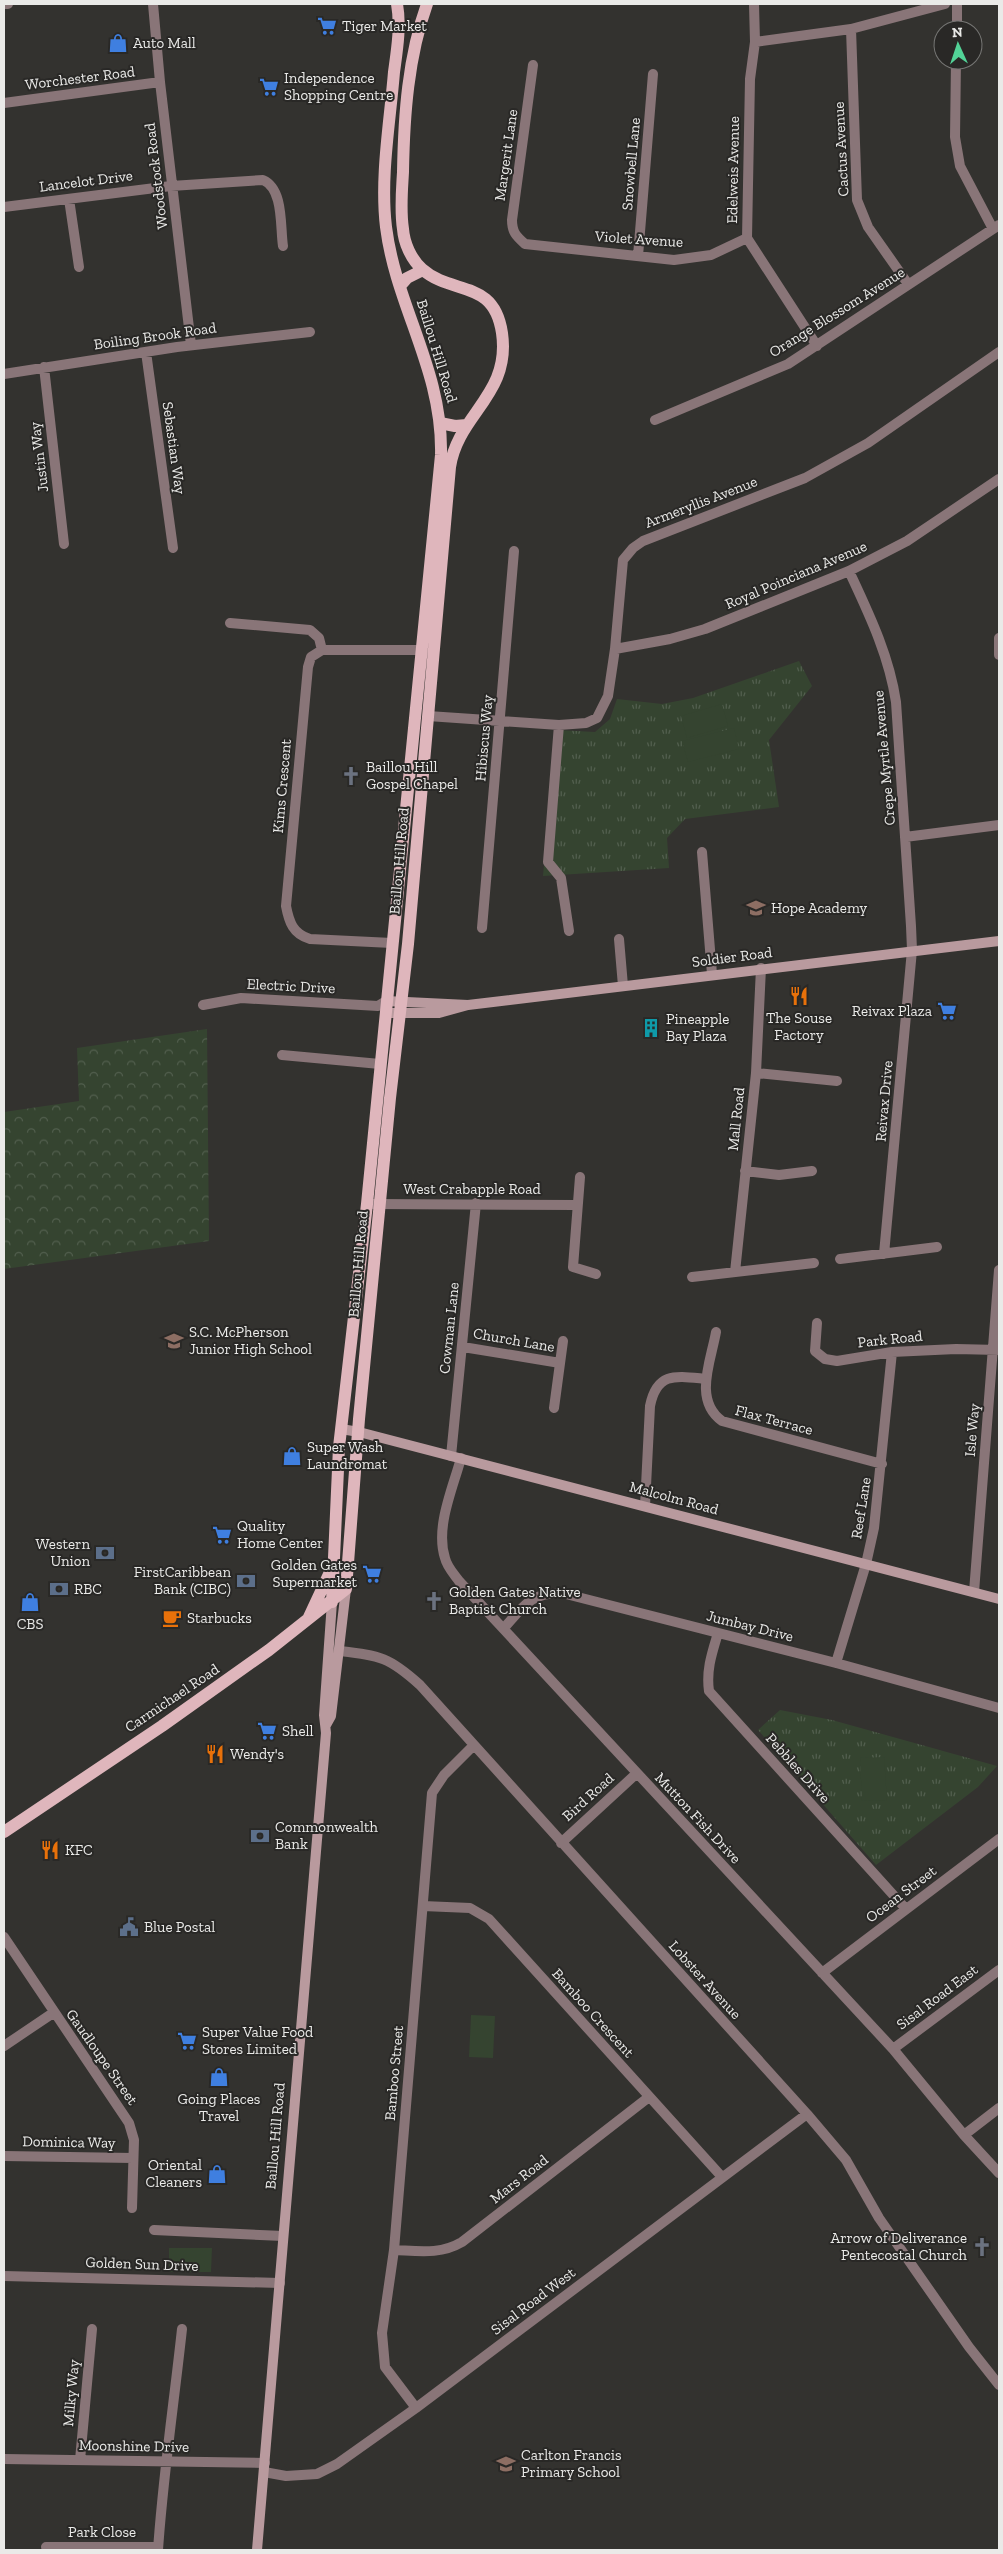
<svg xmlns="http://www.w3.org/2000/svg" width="1003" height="2554" font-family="'Zilla Slab',serif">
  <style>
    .forest { fill: url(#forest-crowns) }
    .park { fill: url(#park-tufts) }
    .garden { fill: #354430 }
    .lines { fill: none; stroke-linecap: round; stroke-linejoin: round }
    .street { stroke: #897578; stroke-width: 10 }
    .secondary { stroke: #b99a9e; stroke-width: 10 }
    .primary { stroke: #dfb6bc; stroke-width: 12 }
    .labels { text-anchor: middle; stroke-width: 4; stroke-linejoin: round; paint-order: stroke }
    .poi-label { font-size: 15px; fill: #eaeae8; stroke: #292826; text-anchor: start }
    .street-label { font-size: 15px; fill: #eaeae8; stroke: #292826 }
  </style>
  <defs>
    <pattern id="forest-crowns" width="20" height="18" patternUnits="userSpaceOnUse" patternTransform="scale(1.25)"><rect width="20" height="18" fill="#354430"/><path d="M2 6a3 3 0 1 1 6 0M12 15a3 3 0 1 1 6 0" fill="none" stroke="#525f4e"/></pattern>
    <pattern id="park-tufts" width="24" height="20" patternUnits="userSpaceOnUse" patternTransform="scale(1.25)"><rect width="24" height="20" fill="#354430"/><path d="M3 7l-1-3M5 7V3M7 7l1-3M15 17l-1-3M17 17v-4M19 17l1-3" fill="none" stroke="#525f4e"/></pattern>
  </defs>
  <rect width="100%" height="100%" fill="#33322f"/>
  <path class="forest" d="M207 1029 209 1241 4 1269V1112L79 1101 77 1048Z"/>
  <path class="park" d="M799 661 812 686 769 740 779 807 685 819 667 838 669 868 543 876 557 730 595 732 610 719 617 699 662 704 693 698Z
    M780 1710 832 1720 997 1766 978 1787 876 1865 758 1730Z"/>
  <path class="garden" d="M722 704 728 726 687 738 681 716Z
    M734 728 739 749 688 762 682 741Z
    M884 1757 887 1800 862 1801 860 1758Z
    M471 2015 495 2016 493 2058 469 2057Z
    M169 2248H212L211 2272H169Z"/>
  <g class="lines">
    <path class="street" d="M4 4H8
      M153 4 160 82 191 345
      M754 4 755 42 750 79 747 238 817 346
      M851 29 857 200 868 227 908 284
      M957 30V4
      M755 42 851 29 945 4
      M956 60 955 137 960 166 993 229
      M533 65 512 220C512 232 516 236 525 244L674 260 711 255 747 238
      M4 103 160 82
      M69 199 79 267
      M4 207 171 186 263 180C284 189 280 227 283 246
      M638 256 653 74
      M146 352 173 548
      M44 367 64 544
      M4 374 177 347 310 332
      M655 420 788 364 999 225
      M849 571C869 614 889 655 896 702L911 926 912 950 884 1254
      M230 623 310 630 319 638 322 650
      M999 638V655
      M615 649 670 639 705 629 849 571 907 541 999 479
      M428 716 559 725 586 723 597 718 608 696 615 649 623 560 633 548 643 541 805 478 868 443 999 352
      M559 725 548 862 561 878 569 931
      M905 837 999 825
      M702 852 712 974
      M482 928 514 551
      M619 939 623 986
      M392 943 310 939C293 934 289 922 286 906L308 667 311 657 322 650H422
      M203 1005 241 998 378 1006 386 1001
      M282 1055 380 1064
      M756 1073 837 1081
      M745 1171 779 1175 812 1171
      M580 1177 573 1267 596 1274
      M373 1204 577 1205
      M840 1259 937 1247
      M735 1272 756 1073 761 968
      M692 1277 814 1263
      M817 1323 815 1351 825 1359 837 1361 892 1352 956 1349 999 1350
      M716 1332C711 1361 693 1400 722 1421L882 1464
      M463 1347 560 1363
      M554 1408 563 1341
      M451 1456 476 1203
      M461 1458C453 1488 435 1527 445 1558 447 1567 454 1574 459 1581L893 2049 964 2135 999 2173
      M645 1506 650 1406C657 1371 677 1376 706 1379
      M974 1592 999 1270
      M504 1628C523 1607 531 1592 562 1593L836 1663 999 1708
      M718 1633C712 1653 706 1670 709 1691L906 1909
      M340 1651C381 1656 389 1657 420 1685L807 2114 846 2160 879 2218 969 2347 999 2385
      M836 1663 866 1564 874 1528 892 1352
      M561 1843 636 1774
      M423 1906 470 1908 489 1919 722 2177
      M4 1937 129 2123 134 2140 132 2208
      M822 1973 999 1839
      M4 2046 53 2013
      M893 2049 999 1970
      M964 2135 999 2108
      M4 2156 133 2158
      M154 2230 283 2236
      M394 2250C418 2251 440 2255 462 2242L649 2097
      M4 2276 280 2283
      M416 2408 385 2367 382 2333 394 2250 432 1793 444 1775 473 1746
      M4 2459 265 2463
      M80 2460 92 2329
      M264 2472 286 2476 317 2474 337 2464 416 2408 807 2114
      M46 2547H158
      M158 2550C163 2476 174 2403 182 2329"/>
    <path class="secondary" d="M386 1001 468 1005 999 941
      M385 1013H439L468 1005
      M341 1429 359 1432 999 1599
      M326 1725 331 1716 346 1589
      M257 2550 326 1733 324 1715 332 1602"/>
    <path class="primary" d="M400 286 407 278 423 270
      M440 423 455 426 467 425
      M332 1602 339 1447 367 1204 441 455C443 370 396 307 386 227 380 177 390 122 394 72 397 50 401 26 397 4
      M309 1617 330 1572
      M4 1832 162 1726 269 1650 346 1589 359 1419 390 1098 408 944 450 467C458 414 511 395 502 333 494 278 452 296 422 269 411 259 404 243 403 229 400 210 402 190 403 172 404 115 408 57 427 4"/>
  </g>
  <defs>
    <g id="supermarket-bare" transform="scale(1.5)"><path d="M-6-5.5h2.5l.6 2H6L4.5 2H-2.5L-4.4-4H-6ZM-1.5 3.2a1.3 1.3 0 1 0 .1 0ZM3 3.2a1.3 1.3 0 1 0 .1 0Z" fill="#3f7fe0" stroke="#292826" stroke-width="2.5" paint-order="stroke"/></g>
    <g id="shop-bare" transform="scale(1.5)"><path d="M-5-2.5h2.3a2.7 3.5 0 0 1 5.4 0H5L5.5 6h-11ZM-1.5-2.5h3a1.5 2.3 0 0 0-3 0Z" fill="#3f7fe0" stroke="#292826" stroke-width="2.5" paint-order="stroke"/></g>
    <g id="church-bare" transform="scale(1.5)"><path d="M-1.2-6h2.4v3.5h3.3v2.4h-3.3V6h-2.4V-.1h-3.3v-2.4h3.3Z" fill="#6b7280" stroke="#292826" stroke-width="2.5" paint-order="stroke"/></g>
    <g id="school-bare" transform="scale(1.5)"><path d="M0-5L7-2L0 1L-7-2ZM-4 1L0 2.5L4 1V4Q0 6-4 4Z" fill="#8d6e63" stroke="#292826" stroke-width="2.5" paint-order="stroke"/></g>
    <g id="restaurant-bare" transform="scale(1.5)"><path d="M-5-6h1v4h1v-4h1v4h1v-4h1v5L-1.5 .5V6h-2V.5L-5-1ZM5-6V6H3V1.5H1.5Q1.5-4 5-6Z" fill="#e8710a" stroke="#292826" stroke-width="2.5" paint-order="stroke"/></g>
    <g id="building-bare" transform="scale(1.5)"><path d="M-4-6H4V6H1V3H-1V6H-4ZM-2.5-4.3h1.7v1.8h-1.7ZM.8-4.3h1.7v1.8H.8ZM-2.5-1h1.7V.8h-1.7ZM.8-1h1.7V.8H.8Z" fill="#0f9aa8" stroke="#292826" stroke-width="2.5" paint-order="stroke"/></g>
    <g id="bank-bare" transform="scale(1.5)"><path d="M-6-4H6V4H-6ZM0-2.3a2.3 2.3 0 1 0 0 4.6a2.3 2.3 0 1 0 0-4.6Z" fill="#5c6f8a" stroke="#292826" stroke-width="2.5" paint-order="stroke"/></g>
    <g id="cafe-bare" transform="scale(1.5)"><path d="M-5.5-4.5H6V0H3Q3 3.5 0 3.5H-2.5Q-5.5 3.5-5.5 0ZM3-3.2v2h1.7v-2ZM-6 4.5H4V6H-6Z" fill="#e8710a" stroke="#292826" stroke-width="2.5" paint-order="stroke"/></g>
    <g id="civic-bare" transform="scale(1.5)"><path d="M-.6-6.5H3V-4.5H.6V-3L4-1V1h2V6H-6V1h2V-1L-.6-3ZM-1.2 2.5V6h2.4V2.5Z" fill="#5c6f8a" stroke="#292826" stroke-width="2.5" paint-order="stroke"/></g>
  </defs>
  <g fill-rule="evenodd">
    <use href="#supermarket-bare" x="327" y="26"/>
    <use href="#shop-bare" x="118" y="43"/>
    <use href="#supermarket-bare" x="269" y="87"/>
    <use href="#church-bare" x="351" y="776"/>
    <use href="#school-bare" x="756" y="908"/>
    <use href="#restaurant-bare" x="799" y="996"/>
    <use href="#supermarket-bare" x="947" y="1011"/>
    <use href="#building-bare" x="651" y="1028"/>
    <use href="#school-bare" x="174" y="1341"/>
    <use href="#shop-bare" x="292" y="1456"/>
    <use href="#supermarket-bare" x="222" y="1535"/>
    <use href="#bank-bare" x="105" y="1553"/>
    <use href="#supermarket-bare" x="372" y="1574"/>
    <use href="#bank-bare" x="246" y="1581"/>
    <use href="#bank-bare" x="59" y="1589"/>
    <use href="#church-bare" x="434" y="1601"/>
    <use href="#shop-bare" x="30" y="1602"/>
    <use href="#cafe-bare" x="172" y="1618"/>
    <use href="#supermarket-bare" x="267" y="1731"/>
    <use href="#restaurant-bare" x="215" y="1754"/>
    <use href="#bank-bare" x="260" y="1836"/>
    <use href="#restaurant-bare" x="50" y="1850"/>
    <use href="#civic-bare" x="129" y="1927"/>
    <use href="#supermarket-bare" x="187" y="2041"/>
    <use href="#shop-bare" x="219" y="2077"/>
    <use href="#shop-bare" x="217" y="2174"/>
    <use href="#church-bare" x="982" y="2247"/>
    <use href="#school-bare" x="506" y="2464"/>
  </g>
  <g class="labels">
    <g class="poi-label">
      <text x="342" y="31">Tiger Market</text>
      <text x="133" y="48">Auto Mall</text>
      <text x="284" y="83">Independence<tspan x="284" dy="17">Shopping Centre</tspan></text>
      <text x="366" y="772">Baillou Hill<tspan x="366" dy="17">Gospel Chapel</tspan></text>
      <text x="771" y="913">Hope Academy</text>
      <text x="932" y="1016" text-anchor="end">Reivax Plaza</text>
      <text x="799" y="1023" text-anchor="middle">The Souse<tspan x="799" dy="17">Factory</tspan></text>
      <text x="666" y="1024">Pineapple<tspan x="666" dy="17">Bay Plaza</tspan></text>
      <text x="189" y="1337">S.C. McPherson<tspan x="189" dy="17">Junior High School</tspan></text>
      <text x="307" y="1452">Super Wash<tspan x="307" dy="17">Laundromat</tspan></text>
      <text x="237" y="1531">Quality<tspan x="237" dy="17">Home Center</tspan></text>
      <text x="90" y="1549" text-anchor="end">Western<tspan x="90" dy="17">Union</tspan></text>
      <text x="357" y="1570" text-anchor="end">Golden Gates<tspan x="357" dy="17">Supermarket</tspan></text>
      <text x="231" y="1577" text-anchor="end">FirstCaribbean<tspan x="231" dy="17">Bank (CIBC)</tspan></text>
      <text x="74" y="1594">RBC</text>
      <text x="449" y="1597">Golden Gates Native<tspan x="449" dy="17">Baptist Church</tspan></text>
      <text x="187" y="1623">Starbucks</text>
      <text x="30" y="1629" text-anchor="middle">CBS</text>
      <text x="282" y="1736">Shell</text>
      <text x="230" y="1759">Wendy's</text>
      <text x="275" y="1832">Commonwealth<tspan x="275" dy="17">Bank</tspan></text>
      <text x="65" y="1855">KFC</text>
      <text x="144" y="1932">Blue Postal</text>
      <text x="202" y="2037">Super Value Food<tspan x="202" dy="17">Stores Limited</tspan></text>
      <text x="219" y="2104" text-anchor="middle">Going Places<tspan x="219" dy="17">Travel</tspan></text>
      <text x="202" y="2170" text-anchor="end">Oriental<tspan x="202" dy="17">Cleaners</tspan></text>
      <text x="967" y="2243" text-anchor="end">Arrow of Deliverance<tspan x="967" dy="17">Pentecostal Church</tspan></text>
      <text x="521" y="2460">Carlton Francis<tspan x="521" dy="17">Primary School</tspan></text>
    </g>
    <g class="street-label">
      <text transform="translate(80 78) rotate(-7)" y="5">Worchester Road</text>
      <text transform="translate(841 149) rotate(-93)" y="5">Cactus Avenue</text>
      <text transform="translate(506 155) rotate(-82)" y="5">Margerit Lane</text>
      <text transform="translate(631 164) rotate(-85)" y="5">Snowbell Lane</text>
      <text transform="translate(733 170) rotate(-89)" y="5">Edelweis Avenue</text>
      <text transform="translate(156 176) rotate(-97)" y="5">Woodstock Road</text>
      <text transform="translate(86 181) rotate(-7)" y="5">Lancelot Drive</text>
      <text transform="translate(639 239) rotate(4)" y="5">Violet Avenue</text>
      <text transform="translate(837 312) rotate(-32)" y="5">Orange Blossom Avenue</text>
      <text transform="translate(155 336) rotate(-8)" y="5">Boiling Brook Road</text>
      <text transform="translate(437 351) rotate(73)" y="5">Baillou Hill Road</text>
      <text transform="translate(174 448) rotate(82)" y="5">Sebastian Way</text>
      <text transform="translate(39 457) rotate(-97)" y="5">Justin Way</text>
      <text transform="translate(701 502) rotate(-21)" y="5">Armeryllis Avenue</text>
      <text transform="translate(796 575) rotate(-23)" y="5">Royal Poinciana Avenue</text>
      <text transform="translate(484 738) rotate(-85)" y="5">Hibiscus Way</text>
      <text transform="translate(884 758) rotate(-95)" y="5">Crepe Myrtle Avenue</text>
      <text transform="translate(282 786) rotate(-85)" y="5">Kims Crescent</text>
      <text transform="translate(399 861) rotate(-85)" y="5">Baillou Hill Road</text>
      <text transform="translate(732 957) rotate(-7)" y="5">Soldier Road</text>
      <text transform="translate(291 986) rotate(3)" y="5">Electric Drive</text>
      <text transform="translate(884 1101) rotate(-85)" y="5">Reivax Drive</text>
      <text transform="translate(736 1119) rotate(-84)" y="5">Mall Road</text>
      <text x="472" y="1194">West Crabapple Road</text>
      <text transform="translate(358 1264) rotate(-85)" y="5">Baillou Hill Road</text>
      <text transform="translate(449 1328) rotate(-84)" y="5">Cowman Lane</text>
      <text transform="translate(890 1339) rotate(-6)" y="5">Park Road</text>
      <text transform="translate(514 1340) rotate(10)" y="5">Church Lane</text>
      <text transform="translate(774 1420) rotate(15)" y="5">Flax Terrace</text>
      <text transform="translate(972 1430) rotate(-85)" y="5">Isle Way</text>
      <text transform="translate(674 1498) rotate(15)" y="5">Malcolm Road</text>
      <text transform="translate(861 1508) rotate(-81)" y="5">Reef Lane</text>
      <text transform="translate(750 1626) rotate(14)" y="5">Jumbay Drive</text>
      <text transform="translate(172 1698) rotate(-34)" y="5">Carmichael Road</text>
      <text transform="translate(798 1768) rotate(48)" y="5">Pebbles Drive</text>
      <text transform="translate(588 1797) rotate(-42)" y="5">Bird Road</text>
      <text transform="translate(698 1818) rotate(47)" y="5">Mutton Fish Drive</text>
      <text transform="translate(901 1894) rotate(-37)" y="5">Ocean Street</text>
      <text transform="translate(705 1980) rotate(48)" y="5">Lobster Avenue</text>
      <text transform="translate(937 1997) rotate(-37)" y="5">Sisal Road East</text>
      <text transform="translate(593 2013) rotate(48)" y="5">Bamboo Crescent</text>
      <text transform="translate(102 2057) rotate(55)" y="5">Gaudloupe Street</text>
      <text transform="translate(394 2073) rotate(-85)" y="5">Bamboo Street</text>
      <text transform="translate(275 2136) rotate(-85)" y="5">Baillou Hill Road</text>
      <text transform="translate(69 2142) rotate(1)" y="5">Dominica Way</text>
      <text transform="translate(519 2179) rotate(-38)" y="5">Mars Road</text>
      <text transform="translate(142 2264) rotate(2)" y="5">Golden Sun Drive</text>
      <text transform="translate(533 2301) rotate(-37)" y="5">Sisal Road West</text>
      <text transform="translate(71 2393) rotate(-85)" y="5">Milky Way</text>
      <text transform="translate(134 2446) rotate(1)" y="5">Moonshine Drive</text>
      <text x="102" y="2537">Park Close</text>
    </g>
  </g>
  <rect width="1003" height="2554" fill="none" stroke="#eaeae8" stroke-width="10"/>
  <g transform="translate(958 45) rotate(357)"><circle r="24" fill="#292826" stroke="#767674"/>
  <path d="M0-4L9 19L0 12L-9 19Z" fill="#52d397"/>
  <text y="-8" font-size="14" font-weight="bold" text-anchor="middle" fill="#eaeae8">N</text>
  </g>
</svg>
